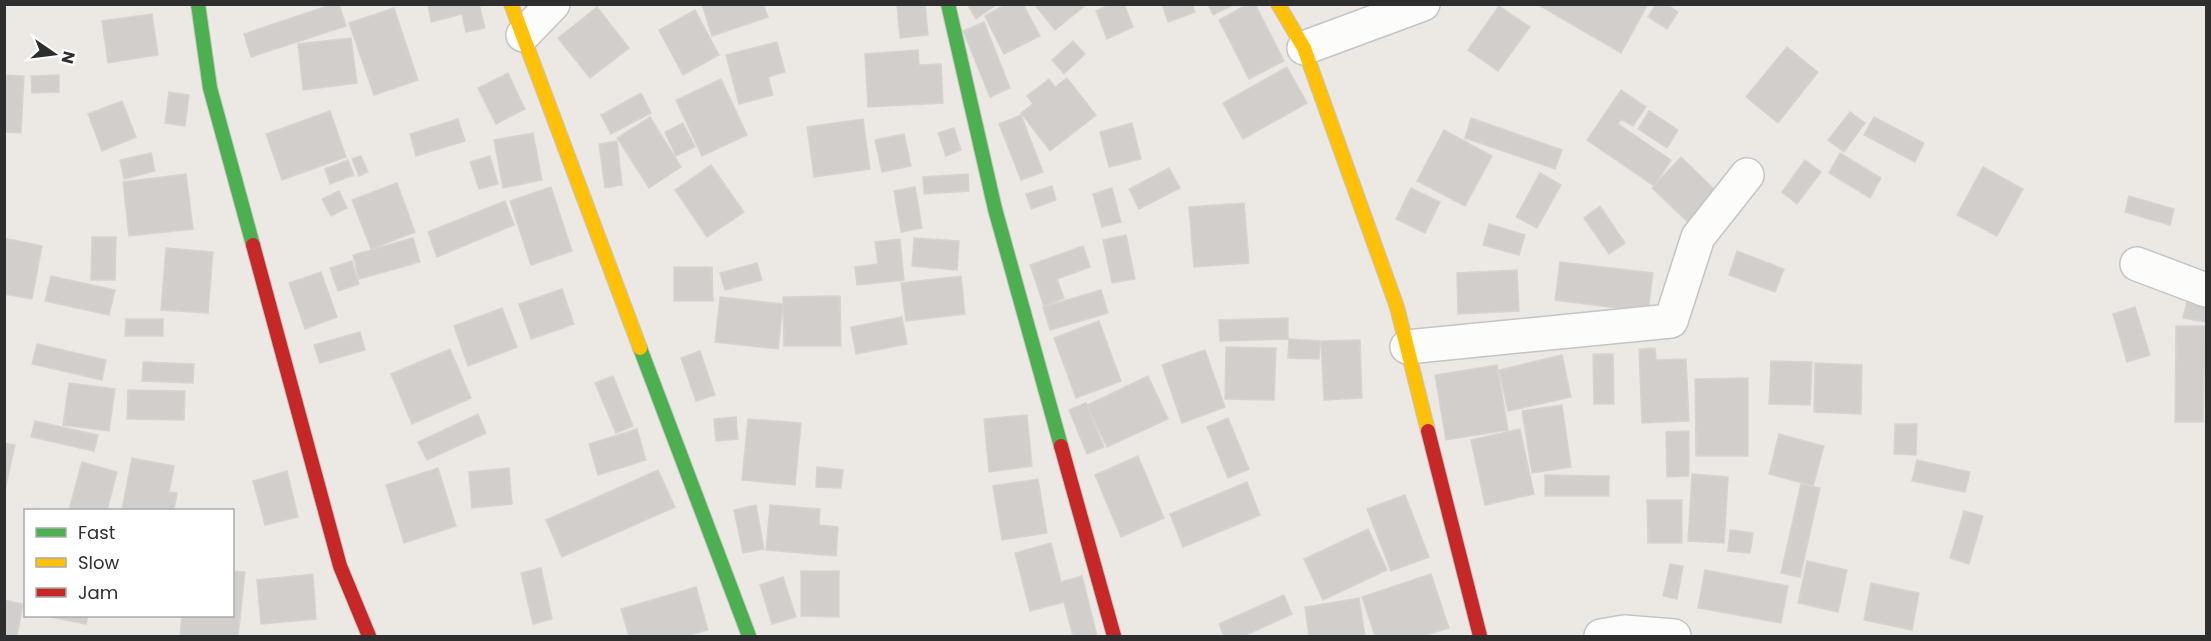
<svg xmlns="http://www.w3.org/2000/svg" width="2211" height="641" font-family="Poppins,sans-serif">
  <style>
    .building { fill: #d1cecb; stroke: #d7d4d0; stroke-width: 1.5 }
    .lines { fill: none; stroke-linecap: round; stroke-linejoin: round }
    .street-casing { stroke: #c5c4c5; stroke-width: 36 }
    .fast-casing { stroke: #c5c4c5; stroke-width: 16 }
    .slow-casing { stroke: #c5c4c5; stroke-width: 16 }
    .jam-casing { stroke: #c5c4c5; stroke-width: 16 }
    .street { stroke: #fcfcfb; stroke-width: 33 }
    .fast { stroke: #4caf50; stroke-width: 14 }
    .slow { stroke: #ffc107; stroke-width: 14 }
    .jam { stroke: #c62828; stroke-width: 14 }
  </style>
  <rect width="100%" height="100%" fill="#ece8e4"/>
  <path class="building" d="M333 4H339L346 26 251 57 244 34Z
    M428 4H479L485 28 466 32 462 14 431 22Z
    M702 4H763L768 17 712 36Z
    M897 4H925L928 35 900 38Z
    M967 4H997L976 19Z
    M1006 4H1023L1040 36 1004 54 985 16Z
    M1034 4H1087L1055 30Z
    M1111 4H1124L1133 27 1107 39 1096 11Z
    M1162 4H1192L1195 12 1168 22Z
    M1208 4H1235L1213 15Z
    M1248 4H1255L1284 61 1249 79 1219 20Z
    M1537 4H1648L1621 53Z
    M1656 4H1666L1678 12 1667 29 1648 17Z
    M1499 6 1530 27 1498 71 1468 50Z
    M597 7 629 48 590 78 558 38Z
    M394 8 418 80 374 95 349 23Z
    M695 10 719 55 683 75 659 30Z
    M152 14 158 55 108 63 102 21Z
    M984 22 1010 88 990 97 963 31Z
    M351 38 357 83 303 90 298 44Z
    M1073 41 1085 54 1064 74 1052 60Z
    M777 42 785 72 768 77 773 95 739 104 726 55Z
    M1787 47 1818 72 1778 123 1746 97Z
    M918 50 919 65 941 64 943 103 868 107 865 54Z
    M1287 67 1307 103 1243 139 1223 103Z
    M508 73 525 109 496 124 478 88Z
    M4 75 24 76 21 133 4 132Z
    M59 75V92L32 93 31 76Z
    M1067 78 1096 115 1050 151 1021 113 1033 104 1027 96 1049 79 1055 87Z
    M721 79 747 135 702 156 676 100Z
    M1621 90 1646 107 1633 126 1621 119 1618 124 1671 160 1654 186 1587 140Z
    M169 92 189 95 185 126 165 123Z
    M641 93 651 113 611 134 601 115Z
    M122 101 136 137 102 151 88 114Z
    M330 111 346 157 282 180 266 134Z
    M1649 111 1678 130 1667 148 1638 129Z
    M1850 112 1865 123 1844 152 1828 140Z
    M1021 115 1043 172 1021 180 999 124Z
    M650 117 681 167 649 188 617 138Z
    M1874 117 1924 143 1915 162 1864 135Z
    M1471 118 1562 150 1555 169 1465 138Z
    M458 119 465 141 416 156 410 134Z
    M863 119 870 169 814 177 807 127Z
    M683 123 695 147 676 156 665 132Z
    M1132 123 1141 159 1109 167 1100 132Z
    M954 128 961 150 946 156 938 133Z
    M1444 130 1492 156 1465 206 1417 181Z
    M533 133 542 180 503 188 494 140Z
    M904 134 911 166 882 172 875 140Z
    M617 141 622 185 605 188 599 144Z
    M151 153 155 171 124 179 120 160Z
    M1840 153 1881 178 1870 198 1829 173Z
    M361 156 368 172 359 176 352 159Z
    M490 156 498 184 479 189 470 162Z
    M1681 157 1720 195 1692 226 1652 188Z
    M348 160 354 175 330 184 325 169Z
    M1805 160 1821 172 1797 204 1782 192Z
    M711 165 744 212 707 237 675 190Z
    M1983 167 2023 189 1997 236 1957 215Z
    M1169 168 1180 188 1139 209 1129 189Z
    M1540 173 1561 185 1537 228 1516 217Z
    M186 174 193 229 129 236 123 182Z
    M968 174 969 191 924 194 923 177Z
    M397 183 415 232 371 249 352 200Z
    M1052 186 1056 200 1031 209 1026 194Z
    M551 187 572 251 531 265 510 201Z
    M915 187 922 228 901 232 894 191Z
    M1112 188 1121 222 1102 227 1093 194Z
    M1411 188 1440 202 1425 233 1396 219Z
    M339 191 347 208 331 216 322 199Z
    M2129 196 2174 209 2170 225 2125 212Z
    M505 201 514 225 437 257 428 232Z
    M1244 203 1249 263 1194 267 1189 207Z
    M1600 206 1625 243 1609 254 1584 218Z
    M1489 224 1525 235 1519 255 1483 245Z
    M1126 235 1135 279 1112 283 1103 240Z
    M92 237H116L115 280H91Z
    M4 238 42 246 32 299 4 294Z
    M413 238 420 262 359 279 353 255Z
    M914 238 959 241 957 270 912 266Z
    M900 239 904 280 857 285 855 267 878 264 875 242Z
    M1083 246 1090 267 1057 279 1064 298 1044 306 1030 265Z
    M166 248 213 252 208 313 161 310Z
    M1737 251 1784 269 1775 292 1729 275Z
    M352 261 359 284 338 291 330 268Z
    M1560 262 1653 273 1648 312 1555 300Z
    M757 263 762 280 725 290 720 273Z
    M674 267H712L713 301H674Z
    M1517 270 1519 311 1458 314 1457 273Z
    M321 272 337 317 305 329 289 283Z
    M51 276 115 290 109 315 45 301Z
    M961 276 965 314 906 321 901 283Z
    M562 289 574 324 531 339 519 304Z
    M1101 290 1108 313 1050 330 1043 307Z
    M840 296 841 346H784L783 297Z
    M720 297 783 304 778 349 715 342Z
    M2188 297 2206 301V322L2183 318Z
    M2135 307 2150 355 2127 362 2113 314Z
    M502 308 517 347 468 366 454 326Z
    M902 317 907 344 856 354 851 327Z
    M1288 318V339L1220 341 1219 320Z
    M126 319H163V336H125Z
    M1099 321 1121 381 1076 398 1054 338Z
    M2176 326H2205L2203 422H2175Z
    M360 332 365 350 320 363 314 345Z
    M1289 339 1320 341 1319 359 1288 358Z
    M1360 340 1362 398 1324 400 1321 341Z
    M37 344 106 360 102 380 32 364Z
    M1226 347 1276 348 1274 400 1225 399Z
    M1655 348 1656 360 1686 359 1689 421 1642 423 1639 349Z
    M450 349 471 398 412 424 391 374Z
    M1205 350 1225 407 1182 423 1162 365Z
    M700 351 715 395 696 401 681 358Z
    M1593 354H1613L1614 404H1594Z
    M1562 355 1571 397 1508 411 1499 370Z
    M1771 361 1812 362 1810 405 1769 404Z
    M143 362 194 364 193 383 142 381Z
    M1815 363 1862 365 1861 414 1814 412Z
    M1497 365 1508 430 1446 440 1435 375Z
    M613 376 633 426 616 433 595 383Z
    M1148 376 1168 419 1107 447 1087 405Z
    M1748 378V456H1696L1695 379Z
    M69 383 115 389 109 431 63 425Z
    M128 390 185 391 184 420 127 419Z
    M1086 403 1104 447 1087 454 1069 410Z
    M1562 405 1571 467 1532 473 1522 411Z
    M478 414 486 433 427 460 418 442Z
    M1027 415 1032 466 989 472 984 419Z
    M736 417 738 439 716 441 714 419Z
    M1228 418 1249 469 1228 478 1207 427Z
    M748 419 801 423 795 485 742 480Z
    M35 421 98 435 94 451 31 437Z
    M1895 424H1917L1916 455 1894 454Z
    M637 429 646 460 598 475 589 444Z
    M1520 429 1534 494 1485 505 1471 440Z
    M1689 431V476L1667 477 1666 432Z
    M1779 434 1824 446 1813 486 1769 474Z
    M4 443 15 445 4 494Z
    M1138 456 1164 518 1121 537 1095 475Z
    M132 458 174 466 169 492 177 493 174 510H122Z
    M1917 460 1970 472 1965 492 1912 481Z
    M82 462 117 472 107 510H69Z
    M817 467 843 470 841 488 816 487Z
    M438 468 456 526 404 543 386 485Z
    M509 468 512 504 472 508 469 472Z
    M658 470 675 507 562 557 546 520Z
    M287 471 298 517 265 525 253 481Z
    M1692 474 1728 477 1724 543 1688 541Z
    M1545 475 1609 476V496H1545Z
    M1038 479 1047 533 1002 540 993 486Z
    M1247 482 1260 515 1183 547 1170 514Z
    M1801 484 1820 488 1800 577 1781 573Z
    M1405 495 1429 557 1391 571 1367 509Z
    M1647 500H1682V543H1648Z
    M756 505 764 549 743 553 734 510Z
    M770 505 820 509 819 525 838 527 836 556 766 550Z
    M1964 511 1983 516 1969 564 1950 558Z
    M1368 529 1387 570 1323 600 1304 559Z
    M1730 530 1753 533 1750 553 1728 551Z
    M1051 543 1061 582 1082 576 1097 636H1073L1064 602 1030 611 1015 553Z
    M1807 561 1847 570 1838 612 1798 603Z
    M1670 564 1683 566 1677 599 1663 596Z
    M541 568 552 619 533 624 521 573Z
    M1705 570 1788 586 1781 623 1698 608Z
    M232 571 245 572 238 636H180L182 616H232Z
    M801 571H839V617L801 616Z
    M313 574 316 619 261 624 257 580Z
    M1431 574 1449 628 1423 636H1375L1362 597Z
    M783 577 796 617 772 624 760 585Z
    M1871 583 1919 593 1912 630 1864 620Z
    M696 587 708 630 687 636H629L621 609Z
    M1284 595 1292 614 1244 636H1224L1219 624Z
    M1359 598 1365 636H1309L1305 607Z
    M4 600 23 604 17 636H4Z
    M46 616H88L86 624Z"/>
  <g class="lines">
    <g class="street-casing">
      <path id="street" d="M523 35 553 4
        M1304 48 1423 4
        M2137 264 2206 290
        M1407 347 1671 321 1698 237 1747 175
        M1601 636 1624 632 1674 636"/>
    </g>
    <g class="fast-casing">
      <path id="fast" d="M198 4 210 88 253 245
        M948 4 995 209 1061 446
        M640 348 749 636"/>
    </g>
    <g class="slow-casing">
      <path id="slow" d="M511 4 640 348
        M1278 4 1304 48 1397 307 1428 431"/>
    </g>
    <g class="jam-casing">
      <path id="jam" d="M253 245 340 566 369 636
        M1428 431 1480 636
        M1061 446 1114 636"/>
    </g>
    <use href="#street" class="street"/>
    <use href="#fast" class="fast"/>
    <use href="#slow" class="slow"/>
    <use href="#jam" class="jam"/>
  </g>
  <rect width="2211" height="641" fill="none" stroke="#2e2e2e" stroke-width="12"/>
  <rect x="24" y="509" width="210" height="108" fill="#ffffff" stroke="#ababab" stroke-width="1.5"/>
  <rect x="36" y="528" width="30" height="9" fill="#4caf50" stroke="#ababab" stroke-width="1.5"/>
  <text x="78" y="539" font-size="18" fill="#2e2e2e">Fast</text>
  <rect x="36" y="558" width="30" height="9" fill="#ffc107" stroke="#ababab" stroke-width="1.5"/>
  <text x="78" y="569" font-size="18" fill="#2e2e2e">Slow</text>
  <rect x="36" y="588" width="30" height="9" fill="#c62828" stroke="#ababab" stroke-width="1.5"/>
  <text x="78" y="599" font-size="18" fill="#2e2e2e">Jam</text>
  <g transform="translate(54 54) rotate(104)" stroke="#ffffff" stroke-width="4.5" paint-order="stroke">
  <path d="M0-4.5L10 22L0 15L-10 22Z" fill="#2e2e2e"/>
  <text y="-9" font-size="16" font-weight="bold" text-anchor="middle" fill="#2e2e2e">N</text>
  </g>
</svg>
